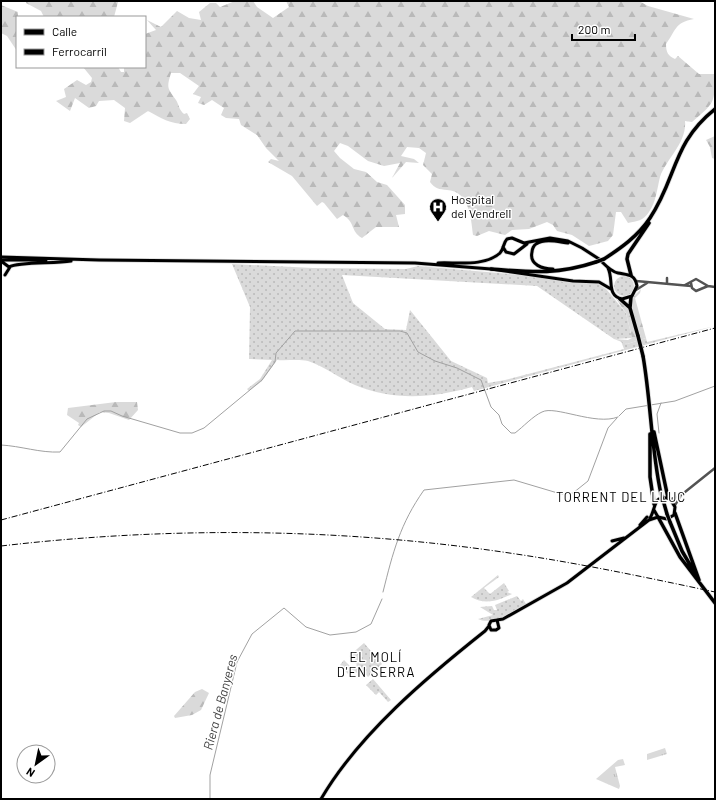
<svg xmlns="http://www.w3.org/2000/svg" width="716" height="800" font-family="Barlow,sans-serif">
  <style>
    .grass { fill: url(#grass-dots) }
    .forest { fill: url(#forest-firs) }
    .park { fill: url(#park-tufts) }
    .lines { fill: none; stroke-linecap: round; stroke-linejoin: round }
    .stream { stroke: #a1a1a1; stroke-width: 1 }
    .primary-casing { stroke: #dbdbdb; stroke-width: 4.5 }
    .trunk-casing { stroke: #dbdbdb; stroke-width: 5 }
    .tertiary { stroke: #535353; stroke-width: 2.5 }
    .primary { stroke: #000; stroke-width: 3 }
    .trunk { stroke: #000; stroke-width: 3.5 }
    .rail { stroke: #000; stroke-width: 1; stroke-dasharray: 6 2 1 2; stroke-linecap: butt }
    .trunk-bridge-casing { stroke: #dbdbdb; stroke-width: 5; stroke-linecap: butt }
    .trunk-bridge { stroke: #000; stroke-width: 3.5 }
    .labels { text-anchor: middle; stroke-width: 3; stroke-linejoin: round; paint-order: stroke }
    .poi-label { font-size: 12px; fill: #000; stroke: #fff; text-anchor: start }
    .neighbourhood-label { font-size: 13px; letter-spacing: 1px; fill: #000; stroke: #fff }
    .water-label { font-size: 13px; font-style: italic; fill: #424242; stroke: #fff }
  </style>
  <defs>
    <pattern id="grass-dots" width="8" height="8" patternUnits="userSpaceOnUse"><rect width="8" height="8" fill="#dadada"/><path d="M2 2h.1M6 6h.1" fill="none" stroke="#b9b9b9" stroke-width="1.8" stroke-linecap="round"/></pattern>
    <pattern id="forest-firs" width="22" height="20" patternUnits="userSpaceOnUse"><rect width="22" height="20" fill="#dadada"/><path d="M5 1l3.5 6h-7zM16 11l3.5 6h-7z" fill="#b9b9b9"/></pattern>
    <pattern id="park-tufts" width="24" height="20" patternUnits="userSpaceOnUse"><rect width="24" height="20" fill="#dadada"/><path d="M3 7l-1-3M5 7V3M7 7l1-3M15 17l-1-3M17 17v-4M19 17l1-3" fill="none" stroke="#b9b9b9"/></pattern>
  </defs>
  <rect width="100%" height="100%" fill="#fff"/>
  <path class="grass" d="M232 264 313 268 406 269 418 266 532 276 567 282 597 283 607 290 626 313 632 338 614 339 537 286 342 275 353 303 385 329 406 330 410 310 451 361 487 378 488 383 505 380 624 349 621 341 627 344 646 338 647 342 715 326 474 391 472 387C433 398 393 401 355 385 339 378 324 366 308 361 298 359 286 361 277 360L262 381 249 391 247 389 260 379 272 360 249 359 250 307Z
    M614 286a10 10 0 1 1 20 0a10 10 0 1 1-20 0Z
    M498 575 499 577 484 588 490 594 504 583 509 591 507 592 512 594C497 601 485 605 471 597Z
    M517 596 521 601 523 599 526 604C514 611 492 626 478 619L493 615 480 607 492 606 494 610H497L495 605Z
    M364 643 382 664 368 677 361 669 356 673 352 670 348 674 340 665 344 660 353 669 357 665 349 656Z
    M373 679 391 700 388 702 379 692 376 695 366 685Z"/>
  <path class="forest" d="M26 1H118V2L114 17H44L41 11 26 3Z
    M235 1H253L257 7 273 18 289 7 286 1H639L648 6 694 19C674 23 677 29 666 44 666 52 668 56 675 59L678 56 699 74H715C715 104 714 103 692 122L685 121C687 143 666 159 660 177 657 189 656 202 649 212 643 221 637 221 628 223L621 212H616L613 235 608 241 589 246 572 235 557 231 553 225 547 222 529 229 512 230 505 235 489 231 477 236 473 235C471 217 469 191 447 190 439 189 435 189 430 182L432 174 423 165 426 153 419 148 407 147 401 156 414 159 419 163 406 162 392 178 400 163 384 166 368 161 348 146 340 143 334 151 340 158 354 169 366 172 377 182 387 185 405 205V214L396 215 399 227H376L362 238C350 231 356 223 343 215L337 219 324 203 322 202 317 206 292 176 268 162 271 159 279 161 266 148 257 135 241 125 239 119 226 118 221 115 224 108 212 100 204 105 198 103 201 97 193 94 199 86 180 73H171C166 89 168 88 176 100 179 105 179 110 184 114L187 113 190 119 186 124C170 124 161 118 148 111L130 123 124 121 125 108 114 100 99 101 96 106 89 108 75 98 70 111 56 101 66 97 64 89 77 80 86 85 91 82 92 78 83 67H118L121 72H124V67H145V34L156 30 147 20 161 27 177 11 189 18 201 20 199 12 210 3H216L220 7Z
    M1 5 18 12 17 51 7 36 1 33Z
    M715 136V159L712 158 710 147 706 140Z
    M641 289 640 293 635 298 646 338 627 344 614 339 628 340 632 338 626 313 616 299 628 302Z
    M116 402H137L138 410 129 420 109 413 100 412 81 427 78 425 79 423 67 415 68 408Z
    M202 689 209 693 201 710 192 715 175 718 174 716 195 692Z"/>
  <path class="park" d="M665 748 667 754 647 760V754Z
    M623 759 625 765 615 767 620 786 619 789 596 779 618 760Z"/>
  <g class="lines">
    <path class="stream" d="M619 416 626 409 675 401 715 386
      M659 433 657 414 661 403
      M1 445C21 446 40 453 60 452L87 419 104 411H111L122 416 180 433H192L204 428 262 380 275 362 276 353 295 331H400L407 333 418 352 435 361 457 368 481 380 491 407 499 415 502 424 511 433H515C523 427 533 416 542 412 555 405 595 426 618 417
      M383 592C393 552 400 524 424 490L514 480 561 494 573 493 588 481 608 428 617 418
      M210 799V775L237 662 252 634 284 608 306 627 330 635 356 632 371 624 382 599"/>
    <g class="primary-casing">
      <path id="primary" d="M503 247 506 252 514 254 527 244
        M1 257 99 260 415 263 491 269 573 281 599 282 611 289
        M1 260H46
        M1 261 9 267C20 261 54 264 71 261
        M602 262C607 267 612 272 618 273 628 275 635 274 637 286L632 296 622 299C606 295 614 280 608 268
        M438 263C456 262 485 267 500 253 504 249 503 243 507 239L512 238 524 243 550 238 568 241 582 248 599 259
        M553 269C543 269 529 265 532 252 532 249 534 245 536 244 545 238 559 242 568 243
        M5 275 10 267
        M650 518C656 509 653 493 670 499L675 507 674 515 667 519 658 517 654 510
        M640 525 647 517
        M612 541 624 538
        M497 620 499 628 496 630H491L489 625 491 621 503 619 567 583 649 520 658 517
        M321 799C359 734 427 677 485 631L489 626"/>
    </g>
    <g class="trunk-casing">
      <path id="trunk" d="M604 259C621 248 638 236 650 218 677 178 672 143 715 109
        M491 269C531 272 557 275 596 262
        M631 275 627 259 628 254 649 223
        M631 297 630 308 638 336
        M620 299 629 307
        M643 356C651 402 651 448 661 494
        M654 432 668 498
        M650 434V477L654 504
        M663 500 667 514
        M675 513 699 580
        M658 517 680 557 715 603
        M670 522 682 551 696 575"/>
    </g>
    <path class="tertiary" d="M636 281 691 286
      M667 283V278
      M691 283 692 288 696 291 708 286 715 287
      M685 285 696 279 708 286
      M636 290 647 283
      M671 499 680 496 715 468
      M675 505 680 497"/>
    <use href="#primary" class="primary"/>
    <use href="#trunk" class="trunk"/>
    <path class="rail" d="M1 520 715 328
      M1 546C172 526 346 528 516 554 583 564 649 578 715 592"/>
    <g class="trunk-bridge-casing">
      <path id="trunk-bridge" d="M596 262 604 259
        M638 336 643 356
        M661 494 663 500
        M667 514 670 522"/>
    </g>
    <use href="#trunk-bridge" class="trunk-bridge"/>
  </g>
  <defs>
    <g id="hospital-pin" transform="scale(0.9)"><path d="M0 17L-7.5 6A9.5 9.5 0 1 1 7.5 6Z" fill="#000" stroke="#fff"/><path d="M-5-5h3v3.5h4V-5h3V5h-3V1.5h-4V5h-3Z" fill="#fff"/></g>
  </defs>
  <g fill-rule="evenodd">
    <use href="#hospital-pin" x="438" y="207"/>
  </g>
  <g class="labels">
    <g class="poi-label">
      <text x="451" y="204">Hospital<tspan x="451" dy="14">del Vendrell</tspan></text>
    </g>
    <g class="neighbourhood-label">
      <text x="621" y="502">TORRENT DEL LLUC</text>
      <text x="376" y="662">EL MOLÍ<tspan x="376" dy="15">D'EN SERRA</tspan></text>
    </g>
    <g class="water-label">
      <text transform="translate(220 702) rotate(-75)" y="5">Riera de Banyeres</text>
    </g>
  </g>
  <rect width="716" height="800" fill="none" stroke="#000000" stroke-width="4"/>
  <rect x="16" y="16" width="130" height="52" fill="#ffffff" stroke="#999999"/>
  <rect x="24" y="29" width="20" height="6" fill="#000000" stroke="#999999"/>
  <text x="52" y="36" font-size="12" fill="#000000">Calle</text>
  <rect x="24" y="49" width="20" height="6" fill="#000000" stroke="#999999"/>
  <text x="52" y="56" font-size="12" fill="#000000">Ferrocarril</text>
  <g transform="translate(36 764) rotate(213)"><circle r="19" fill="#ffffff" stroke="#999999"/>
  <path d="M0-3L7 15L0 10L-7 15Z" fill="#000000"/>
  <text y="-6" font-size="11" font-weight="bold" text-anchor="middle" fill="#000000">N</text>
  </g>
  <path d="M572 34v6h63v-6" fill="none" stroke="#000000" stroke-width="2"/>
  <text x="578" y="34" font-size="12" fill="#000000" stroke="#ffffff" stroke-width="3" paint-order="stroke">200 m</text>
</svg>
